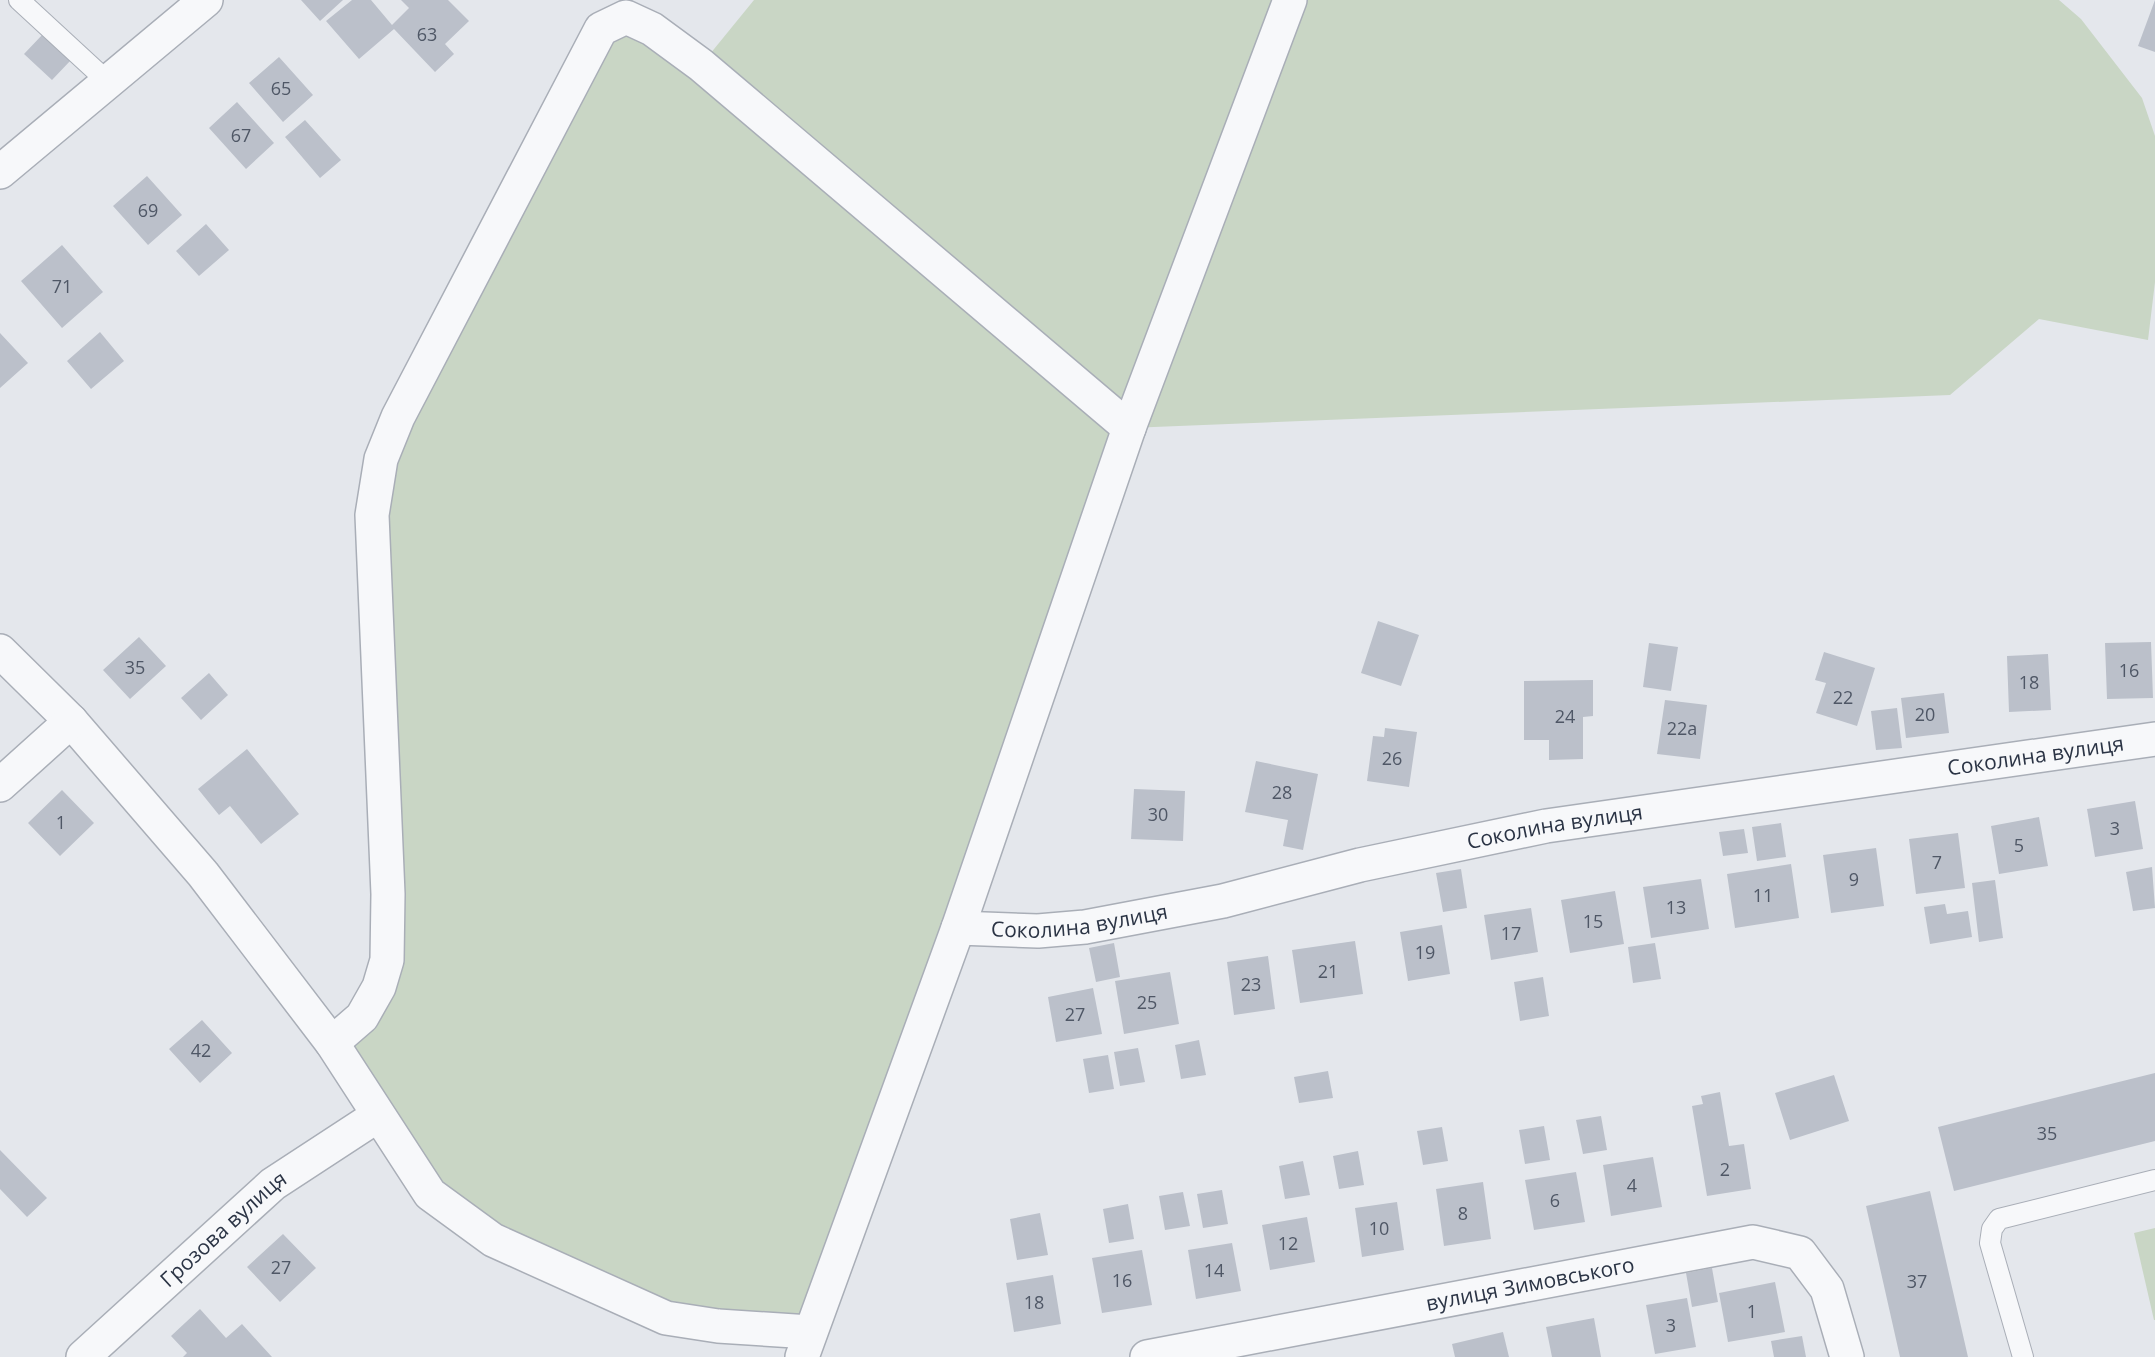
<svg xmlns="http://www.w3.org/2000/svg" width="2155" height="1357" font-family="'Open Sans',sans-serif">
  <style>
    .green { fill: #c9d6c5 }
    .building { fill: #bbc0ca }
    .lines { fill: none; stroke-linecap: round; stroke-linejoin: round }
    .service-casing { stroke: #a9aeb7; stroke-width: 22 }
    .minor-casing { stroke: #a9aeb7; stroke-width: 36 }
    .service { stroke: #f7f8fa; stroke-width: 20 }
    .minor { stroke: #f7f8fa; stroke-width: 33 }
    .labels { text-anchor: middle; stroke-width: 4.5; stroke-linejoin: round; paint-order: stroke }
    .number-label { font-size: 18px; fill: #4f5766 }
    .street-label { font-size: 21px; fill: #2b3445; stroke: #f4f6f9 }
  </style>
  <rect width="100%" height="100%" fill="#e4e7ec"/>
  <path class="green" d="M754 0H2059L2081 19 2142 98 2155 136V282L2148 340 2039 319 1950 395 1129 428 810 1332 718 1326 430 1194 332 1043 379 987 381 459 626 17 701 65Z
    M2155 1228V1320H2154L2134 1233Z"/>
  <path class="building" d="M301 0H343L320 21Z
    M352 0H371L392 25 409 8 401 0H448L469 21 445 44 454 54 435 72 394 29 359 59 326 21Z
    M2155 0V52L2138 46Z
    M43 34 71 60 52 80 24 54Z
    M279 57 313 95 283 122 249 83Z
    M237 102 274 143 246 169 209 128Z
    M305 120 341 160 320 178 285 137Z
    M147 176 182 215 148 245 113 206Z
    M206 224 229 250 199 276 176 251Z
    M62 245 103 292 62 328 21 281Z
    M100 332 124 361 91 389 67 361Z
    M0 333 28 363 0 388Z
    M1378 621 1419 635 1401 686 1361 673Z
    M139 637 166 666 130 699 103 670Z
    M2151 642 2153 698 2107 699 2105 643Z
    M1649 643 1678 647 1671 691 1643 687Z
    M1824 652 1875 668 1857 726 1816 713 1826 683 1815 680Z
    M2048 654 2051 710 2009 712 2007 656Z
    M209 673 228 695 201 720 181 698Z
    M1593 680V716L1583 717V759L1549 760V740H1524V681Z
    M1944 693 1949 733 1906 738 1901 698Z
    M1665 700 1707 705 1700 759 1657 754Z
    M1897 708 1902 748 1876 750 1871 711Z
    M1385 728 1417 732 1409 787 1367 781 1373 736 1384 737Z
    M247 749 299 814 261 844 230 806 219 815 198 789Z
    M1256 761 1318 774 1303 850 1283 846 1288 820 1245 812Z
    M1134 789 1185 791 1183 841 1131 839Z
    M62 790 94 823 60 856 28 823Z
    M2135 801 2143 849 2095 857 2087 809Z
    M2039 817 2048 866 1999 874 1991 826Z
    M1781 823 1786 857 1757 861 1752 827Z
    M1744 829 1748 853 1723 856 1719 832Z
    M1958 833 1965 888 1916 894 1909 839Z
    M1876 848 1884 906 1831 913 1823 855Z
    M1791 864 1799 918 1735 928 1727 874Z
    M2152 867 2155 908 2133 911 2126 872Z
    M1461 869 1467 908 1443 912 1436 873Z
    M1701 879 1709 929 1651 938 1643 887Z
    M1995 880 2003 938 1979 942 1972 883Z
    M1615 891 1624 944 1570 953 1561 900Z
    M1945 904 1947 914 1968 911 1972 937 1930 944 1924 907Z
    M1531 908 1538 952 1491 960 1484 915Z
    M1442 925 1450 974 1408 981 1400 932Z
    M1355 941 1363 994 1300 1003 1292 950Z
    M1114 943 1120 977 1096 982 1089 948Z
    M1655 943 1661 979 1633 983 1628 947Z
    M1268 956 1275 1009 1234 1015 1227 962Z
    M1170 972 1179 1024 1124 1034 1115 981Z
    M1543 977 1549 1016 1520 1021 1514 982Z
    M1093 988 1102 1034 1056 1042 1048 997Z
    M202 1020 232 1053 200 1083 169 1049Z
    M1199 1040 1206 1075 1181 1079 1175 1045Z
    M1138 1048 1145 1082 1120 1086 1114 1052Z
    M1108 1055 1114 1089 1089 1093 1083 1059Z
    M1328 1071 1333 1098 1299 1103 1294 1077Z
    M2155 1073V1141L1954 1191 1938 1127Z
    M1834 1075 1849 1121 1790 1140 1775 1093Z
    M1720 1092 1729 1146 1744 1144 1751 1189 1707 1196 1692 1106 1703 1104 1701 1096Z
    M1601 1116 1607 1150 1583 1154 1576 1120Z
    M1544 1126 1550 1160 1525 1164 1519 1130Z
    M1442 1127 1448 1161 1423 1165 1417 1131Z
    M0 1150 47 1198 27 1217 0 1189Z
    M1358 1151 1364 1185 1339 1189 1333 1156Z
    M1653 1157 1662 1207 1611 1216 1603 1165Z
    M1303 1161 1310 1195 1285 1199 1279 1166Z
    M1576 1172 1585 1222 1534 1230 1525 1180Z
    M1483 1182 1491 1239 1444 1246 1436 1189Z
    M1222 1190 1228 1224 1203 1228 1197 1194Z
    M1930 1191 1968 1357H1900L1866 1206Z
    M1183 1192 1190 1226 1165 1230 1159 1196Z
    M1397 1202 1404 1250 1362 1257 1355 1208Z
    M1128 1204 1134 1239 1109 1243 1103 1209Z
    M1040 1213 1048 1255 1017 1260 1010 1219Z
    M1307 1217 1315 1262 1270 1270 1262 1225Z
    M283 1234 316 1268 280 1302 247 1267Z
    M1232 1243 1241 1291 1196 1299 1188 1250Z
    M1142 1250 1152 1305 1102 1313 1092 1258Z
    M1712 1268 1718 1302 1692 1307 1686 1273Z
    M1053 1275 1061 1324 1014 1332 1006 1283Z
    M1775 1282 1785 1332 1728 1342 1719 1293Z
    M1687 1298 1696 1347 1655 1354 1646 1305Z
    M200 1309 226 1338 242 1324 272 1357H183L187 1353 171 1336Z
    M1594 1318 1601 1357H1552L1546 1327Z
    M1503 1332 1509 1357H1455L1452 1344Z
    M1802 1336 1806 1357H1774L1771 1341Z"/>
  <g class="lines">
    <g class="service-casing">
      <path id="service" d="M19 0 108 82
        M2023 1357 1990 1243 1992 1229 1999 1219 2155 1180"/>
    </g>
    <g class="minor-casing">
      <g id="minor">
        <path d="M0 172 206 0"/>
        <path d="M0 651 71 721 203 874 332 1043 430 1194 493 1240 666 1318 718 1326 810 1332"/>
        <path d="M0 785 71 721"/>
        <path id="s1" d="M958 928 1038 931 1085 927 1223 901 1360 865 1546 826 2155 739"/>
        <path d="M332 1043 362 1017 379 987 387 960 388 894 372 515 381 459 398 417 601 29 626 17 652 29 701 65 1129 428"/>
        <path id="s2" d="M83 1357 273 1184 377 1116"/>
        <path d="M802 1357 958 928 1129 428 1290 0"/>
        <path id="s3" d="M1147 1357 1753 1242 1800 1253 1827 1289 1847 1357"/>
      </g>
    </g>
    <use href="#service" class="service"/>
    <use href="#minor" class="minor"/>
  </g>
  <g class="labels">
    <g class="number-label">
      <text x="427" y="41">63</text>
      <text x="281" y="95">65</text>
      <text x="241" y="142">67</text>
      <text x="148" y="217">69</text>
      <text x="62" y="293">71</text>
      <text x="135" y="674">35</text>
      <text x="2129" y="677">16</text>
      <text x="2029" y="689">18</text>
      <text x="1843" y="704">22</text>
      <text x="1925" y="721">20</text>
      <text x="1565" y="723">24</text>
      <text x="1682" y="735">22а</text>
      <text x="1392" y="765">26</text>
      <text x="1282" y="799">28</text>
      <text x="1158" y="821">30</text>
      <text x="61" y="829">1</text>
      <text x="2115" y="835">3</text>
      <text x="2019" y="852">5</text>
      <text x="1937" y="869">7</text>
      <text x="1854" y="886">9</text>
      <text x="1763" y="902">11</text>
      <text x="1676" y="914">13</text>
      <text x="1593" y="928">15</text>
      <text x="1511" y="940">17</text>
      <text x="1425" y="959">19</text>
      <text x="1328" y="978">21</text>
      <text x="1251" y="991">23</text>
      <text x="1147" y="1009">25</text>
      <text x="1075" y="1021">27</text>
      <text x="201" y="1057">42</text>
      <text x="2047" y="1140">35</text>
      <text x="1725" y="1176">2</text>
      <text x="1632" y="1192">4</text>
      <text x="1555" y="1207">6</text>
      <text x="1463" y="1220">8</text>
      <text x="1379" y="1235">10</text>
      <text x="1288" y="1250">12</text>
      <text x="281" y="1274">27</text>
      <text x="1214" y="1277">14</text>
      <text x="1122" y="1287">16</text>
      <text x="1917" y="1288">37</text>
      <text x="1034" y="1309">18</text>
      <text x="1752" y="1318">1</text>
      <text x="1671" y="1332">3</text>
    </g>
    <g class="street-label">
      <text dy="7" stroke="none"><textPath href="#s1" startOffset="1094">Соколина вулиця</textPath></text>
      <text dy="7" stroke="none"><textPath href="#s1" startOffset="608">Соколина вулиця</textPath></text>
      <text dy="7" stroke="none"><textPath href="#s1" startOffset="122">Соколина вулиця</textPath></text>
      <text dy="7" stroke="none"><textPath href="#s2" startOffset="190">Грозова вулиця</textPath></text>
      <text dy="7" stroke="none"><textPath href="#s3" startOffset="390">вулиця Зимовського</textPath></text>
    </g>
  </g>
</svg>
